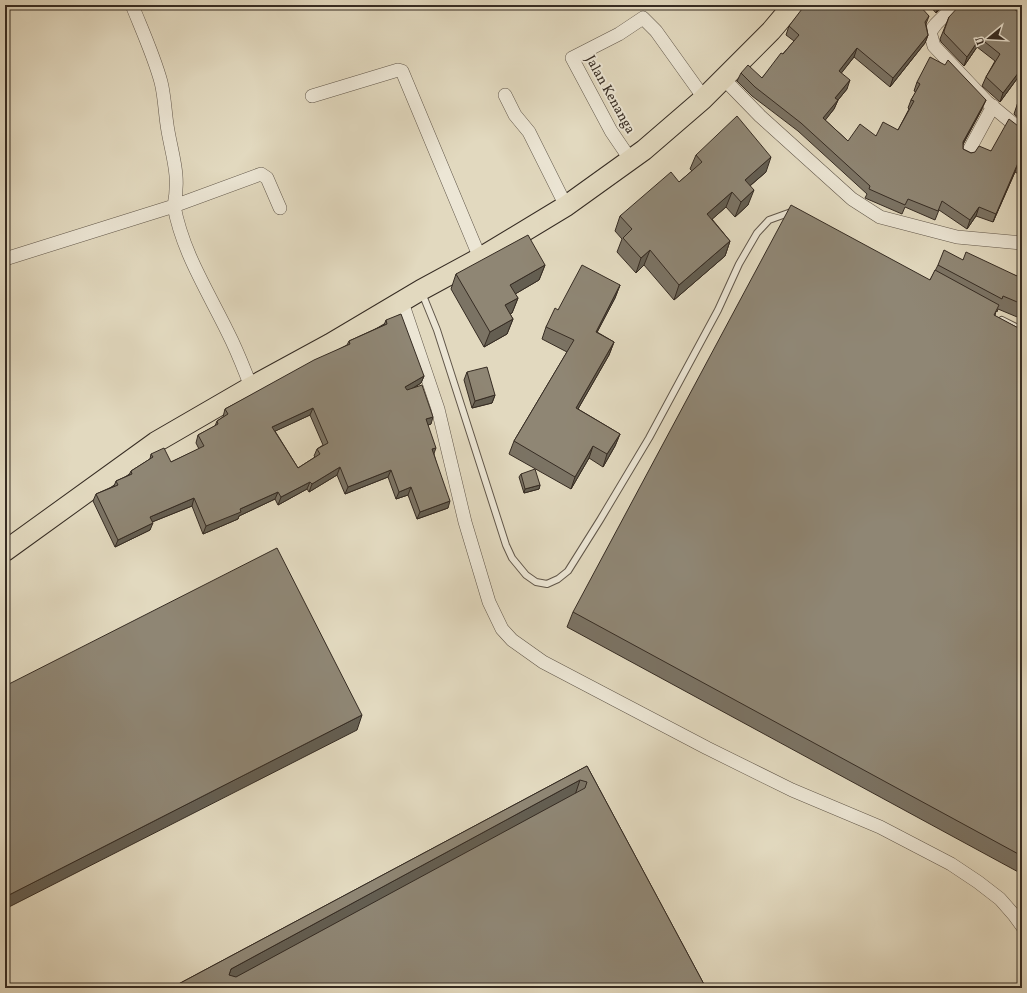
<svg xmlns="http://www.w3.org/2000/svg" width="1027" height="993" font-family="Vollkorn,serif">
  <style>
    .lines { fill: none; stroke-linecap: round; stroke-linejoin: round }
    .service-casing { stroke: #61574a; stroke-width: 8 }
    .minor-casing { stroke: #61574a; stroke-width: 14 }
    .primary-casing { stroke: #362c23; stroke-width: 22 }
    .service { stroke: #ece6d5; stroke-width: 6 }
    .minor { stroke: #ece6d5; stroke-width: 13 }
    .primary { stroke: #e2d9bf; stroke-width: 20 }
    .wall { fill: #7b7364; stroke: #362c23; fill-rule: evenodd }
    .shaded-wall { fill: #645e51; stroke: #362c23 }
    .building { fill: #8f8674; stroke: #362c23; fill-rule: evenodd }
    .labels { text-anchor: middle; stroke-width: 4; stroke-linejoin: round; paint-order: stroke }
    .street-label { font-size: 14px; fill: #362c23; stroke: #ece6d5 }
  </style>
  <rect width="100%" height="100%" fill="#e2d9bf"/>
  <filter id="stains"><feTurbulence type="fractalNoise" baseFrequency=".005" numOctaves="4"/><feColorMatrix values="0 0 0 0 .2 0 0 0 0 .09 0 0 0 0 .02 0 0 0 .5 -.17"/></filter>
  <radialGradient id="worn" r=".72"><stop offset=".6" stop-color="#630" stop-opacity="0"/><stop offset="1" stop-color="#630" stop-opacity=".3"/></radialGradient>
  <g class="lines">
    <g class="service-casing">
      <path id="service" d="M422 293 437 330 506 545 512 558 526 575 536 582 547 584 558 579 568 571 600 520 649 438 718 310 739 264 757 233 769 220 794 211
        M1002 320 1022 330"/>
    </g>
    <g class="minor-casing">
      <path id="minor" d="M132 5C142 30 154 56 161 82 165 98 165 115 168 131 173 159 180 176 174 206
        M955 5 936 24 930 32 934 46 987 102 1022 131
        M724 79 760 116 852 199 880 217 957 237 1022 243
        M505 95 515 115 529 132 566 206
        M312 96 398 70 402 71 480 258
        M967 154 993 106
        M630 159 611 131 572 58 619 34 643 18 656 31 704 98
        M174 206 261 174 267 178 280 208
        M5 259 174 206C183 255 211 296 232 341 239 356 245 371 251 387
        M402 302 438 409 465 522 489 602 502 629 512 640 543 662 707 748 792 790 880 827 951 864 978 882 1000 899 1014 915 1022 926"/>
    </g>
    <g class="primary-casing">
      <path id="primary" d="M5 551 156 442 251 387 330 344 421 290 480 258 566 206 644 150 702 100 771 31 793 5"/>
    </g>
    <use href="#service" class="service"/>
    <use href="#minor" class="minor"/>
    <use href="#primary" class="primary"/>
  </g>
  <path class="wall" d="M929 5H944L936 13Z
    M1022 15V72L1000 102 982 86 986 77 995 61 977 47 964 66 941 42 940 39 949 17Z
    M929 16 926 24 928 35 925 43 890 87 854 57 841 73 847 89 838 100 834 109 825 120 848 141 876 136 898 130 909 109 908 108 911 100 916 92 914 91 917 82 982 109 963 144V149L971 153 991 151 1022 129V176L1015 172 993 222 976 216 967 229 939 210 935 220 905 207 902 214 865 198 867 194 798 131 752 96 737 81 741 73 762 78 794 41 786 35 789 26Z
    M1022 96V121L1014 114 1017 105Z
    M696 155 766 172 750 186 748 205 735 217 726 207 712 219 730 241 725 256 674 300 644 265 636 273 617 252 622 239 615 231 620 216 679 182 692 171 690 169Z
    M963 260 1017 276 1022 266V319L998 309 997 312 996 311 995 316 1022 330V874L567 627 573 612 930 280 935 271 938 265Z
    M545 265 539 280 515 294 518 298 512 313 510 314 513 319 507 334 484 347 451 289 456 274Z
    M620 285 615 298 597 332 614 342 609 355 578 409 620 434 615 446 603 467 589 458 571 489 509 454 514 441 567 352 542 339 546 327 558 310Z
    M386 320 424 376 421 383 414 388 431 424 428 425 434 454 448 508 417 519 408 495 396 499 388 477 345 494 337 475 309 492 307 489 278 505 275 499 239 516 238 519 203 534 192 506 152 522 150 530 115 547 93 501 96 494 114 486 116 481 129 475 131 471 150 459 151 454 171 462 199 449 196 443 198 435 215 426 217 421 223 417 225 409 347 345 349 341 384 325ZM310 415 323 445 317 449 314 456 315 457 298 468 275 431Z
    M467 372 495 395 492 403 472 408 464 380Z
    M521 474 540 485 539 489 524 493 519 477Z
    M587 766 706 988H171Z"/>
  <path class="shaded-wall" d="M939 5H944L936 13Z
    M928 35 925 43 890 87 893 78Z
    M980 38 977 47 964 66 967 57Z
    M857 48 854 57 836 80 839 71Z
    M1022 68V72L1000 102 1003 93Z
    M850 80 847 89 838 100 834 109 820 127 823 118 835 98Z
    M986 100 982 109 960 150 963 142Z
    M771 157 766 172 739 195 745 180Z
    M1018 163 1015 172 993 222 996 214Z
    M754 190 748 205 735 217 741 202Z
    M732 192 726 207 701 229 707 214Z
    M979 207 976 216 967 229 970 220Z
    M730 241 725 256 674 300 679 285Z
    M650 250 644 265 636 273 641 258Z
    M545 265 539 280 505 300 510 285Z
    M620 285 615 298 591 344 596 332Z
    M518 298 512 313 500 320 505 305Z
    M513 319 507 334 484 347 490 332Z
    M614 342 609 355 571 421 576 408Z
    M424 376 421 383 403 394 405 387Z
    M495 395 492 403 472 408 475 401Z
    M313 408 310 415 269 434 272 427Z
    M433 417 431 424 423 427 426 419Z
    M620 434 615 446 603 467 607 454Z
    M593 446 589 458 571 489 575 477Z
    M436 448 433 456 432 449Z
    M340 467 337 475 309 492 312 484Z
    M391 470 388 477 345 494 348 487Z
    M310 482 307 489 278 505 281 497Z
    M540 485 539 489 524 493 525 489Z
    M411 487 408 495 396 499 399 492Z
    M278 492 275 499 239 516 238 519 203 534 206 526 240 509Z
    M194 498 192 506 147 524 150 517Z
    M450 501 448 508 417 519 420 512Z
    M153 523 150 530 115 547 118 540Z
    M362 715 357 730 5 909V897Z
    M580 780 575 795 226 984 231 969Z"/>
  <path class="building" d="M805 5H919L929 16 925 22 928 35 893 78 857 48 839 71 850 80 835 98 838 100 823 118 848 141 860 124 876 136 883 122 898 130 914 101 911 100 920 84 917 82 930 57 945 65 948 60 986 100 963 142V149L971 153 975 152 979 146 991 151 1009 119 1022 129V165L1018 163 996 214 979 207 970 220 942 201 938 211 908 199 905 205 869 189 870 186 801 123 755 87 741 73 748 65 762 78 781 53 783 54 799 35 789 26Z
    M960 5H1009L1022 15V68L1003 93 986 77 1000 54 980 38 967 57 944 33V31L949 17Z
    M1022 96V109L1017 105Z
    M737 116 771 157 745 180 754 190 741 202 732 192 707 214 730 241 679 285 650 250 641 258 623 238 632 229 620 216 671 172 679 182 702 162 696 155Z
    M791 205 930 280 935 270 999 305 994 315 1022 330V856L573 612Z
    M528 235 545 265 510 285 518 298 505 305 513 319 490 332 456 274Z
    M944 250 963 260 966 252 1017 276 1022 266V304L1003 296 1002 299 938 265Z
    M582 265 620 285 596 332 614 342 576 408 620 434 607 454 593 446 575 477 514 441 574 340 546 327 555 308 558 310Z
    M401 314 424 376 405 387 407 390 422 385 433 417 426 419 436 448 432 449 450 501 420 512 411 487 399 492 391 470 348 487 340 467 312 484 310 482 281 497 278 492 240 509 241 512 206 526 194 498 150 517 153 523 118 540 96 494 118 485 116 481 132 474 131 471 153 457 151 454 164 448 171 462 204 446 198 435 218 424 217 421 228 414 225 409 314 360 350 344 349 341 387 324 386 320ZM313 408 328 443 317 449 320 454 298 468 272 427Z
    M487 367 495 395 475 401 467 372Z
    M535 469 540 485 525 489 521 474Z
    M277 548 362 715 5 897V686Z
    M587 766 706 988H171ZM580 780 587 782 585 788 236 977 229 975 231 969Z"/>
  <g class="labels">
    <g class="street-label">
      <text transform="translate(611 94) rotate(61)" y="5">Jalan Kenanga</text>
    </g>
  </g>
  <rect width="1027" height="993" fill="none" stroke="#e2d9bf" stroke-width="20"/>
  <rect x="6" y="6" width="1015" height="981" fill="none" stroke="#362c23" stroke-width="2"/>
  <rect x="10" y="10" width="1007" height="973" fill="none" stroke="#362c23"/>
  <g transform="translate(989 38) rotate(252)" stroke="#ece6d5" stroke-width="3" paint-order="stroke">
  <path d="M0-3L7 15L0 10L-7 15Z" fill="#362c23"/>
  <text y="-6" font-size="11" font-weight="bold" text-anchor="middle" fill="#362c23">U</text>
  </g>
  <rect width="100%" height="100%" filter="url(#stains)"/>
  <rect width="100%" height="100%" fill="url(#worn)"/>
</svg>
